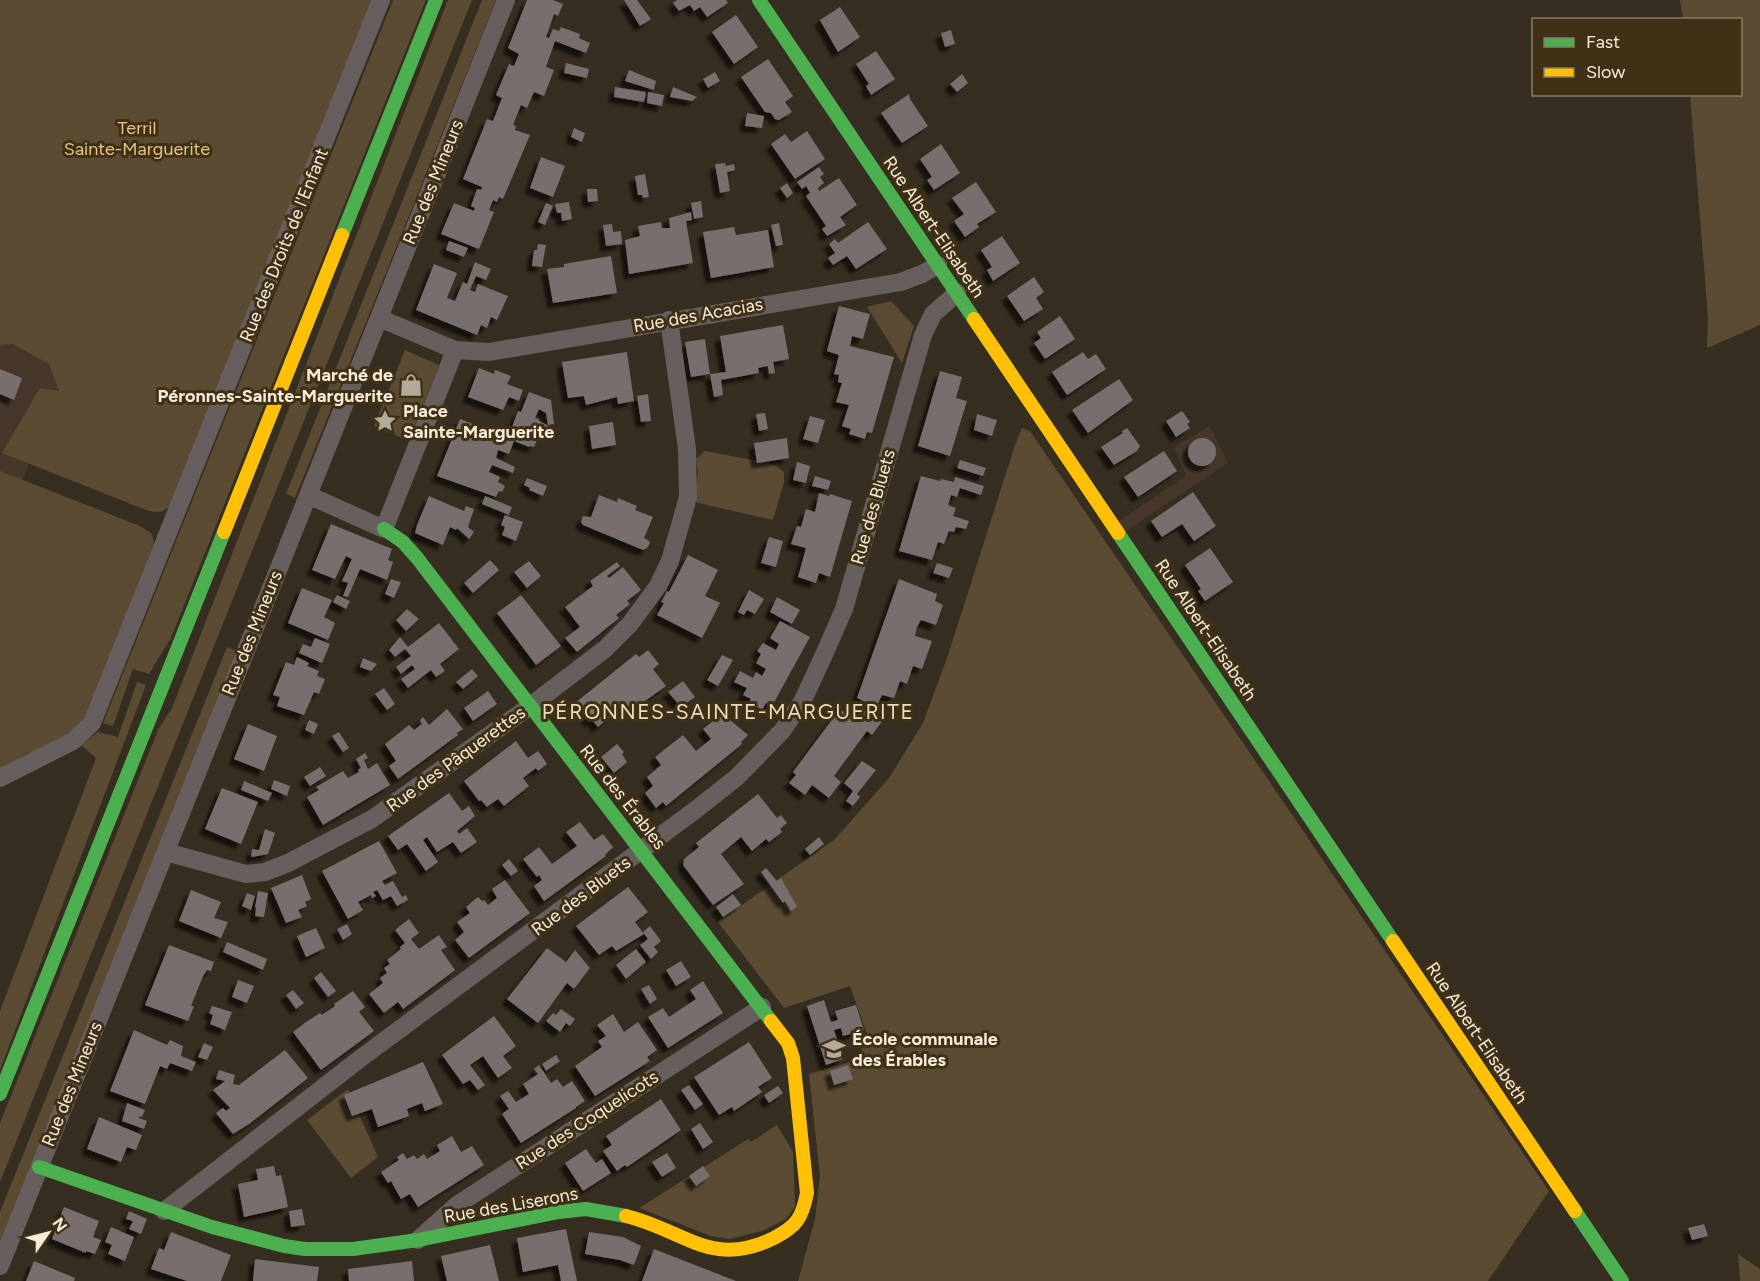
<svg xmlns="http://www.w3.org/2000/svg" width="1760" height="1281" font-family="Figtree,sans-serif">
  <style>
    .industrial { fill: #46372a }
    .green { fill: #5b4b32 }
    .building { fill: #776e6d; filter: url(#shadow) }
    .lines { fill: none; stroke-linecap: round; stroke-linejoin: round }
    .street { stroke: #665f5e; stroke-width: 18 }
    .fast { stroke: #4caf50; stroke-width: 14 }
    .slow { stroke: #ffc107; stroke-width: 14 }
    .labels { text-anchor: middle; stroke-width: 6; stroke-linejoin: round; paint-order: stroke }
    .park-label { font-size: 18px; fill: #e4c288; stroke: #403116 }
    .street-label { font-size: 18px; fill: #f5ecdc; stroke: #403116 }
    .poi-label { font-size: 18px; font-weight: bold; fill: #f5ecdc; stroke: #403116; text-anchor: start }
    .quarter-label { font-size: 21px; letter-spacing: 1.5px; fill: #eedbbc; stroke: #403116 }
  </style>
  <defs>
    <filter id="shadow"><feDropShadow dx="-5.5" dy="5.5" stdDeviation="1.5" flood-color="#0009"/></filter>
  </defs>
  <rect width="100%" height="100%" fill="#362e20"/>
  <path class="industrial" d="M0 331 73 363 19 488 0 480Z
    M1210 426 1228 463 1120 535 1113 525 1186 476 1174 447Z"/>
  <path class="green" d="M0 0H374L174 502C165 512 159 514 146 510L2 453 40 388 59 391 49 364 13 344 0 345Z
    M393 0H426L171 638 149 674 133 669 113 726 103 723Z
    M448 0H472L0 1182V1123L159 728 172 708Z
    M482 0H496L295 498 286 494Z
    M1680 0H1760V325L1707 348 1708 317 1690 95 1740 94V20L1683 19Z
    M891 301 914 326 902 363 867 307Z
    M405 350 439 365 409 441 374 426Z
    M1022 428 1030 431 1549 1191 1488 1281H798L815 1219 820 1176 809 1074 864 1058 858 1037 867 1034 850 986 784 1008 718 922 835 839 889 778 923 723 948 655 1015 445Z
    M705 451 768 463 777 466 784 472V482L773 520 694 502 698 473 696 459Z
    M0 471 140 526 152 534 154 543 87 718 60 741 26 754 0 769Z
    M227 647 236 651 0 1246V1212Z
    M137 682 146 685 0 1070V1011L96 758 81 745 98 732 118 737Z
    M348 1089 378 1157 351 1178 307 1120Z
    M777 1125 793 1152 795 1207 786 1219 762 1231 729 1239 711 1236 639 1208 748 1139 751 1142Z
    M1738 1254 1760 1269V1281H1740Z"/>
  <path class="building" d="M527 0H553L563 4 558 16 554 14 546 37 549 38 553 29 559 31 561 27 580 34 579 38 590 43 586 53 555 41 546 67 554 70 544 96 534 92 527 108 521 105 513 125 516 126 515 130 530 135 503 199 499 197 497 202 493 200 489 210 494 212 479 249 441 234 454 203 474 211 475 208 471 206 477 189 481 190 482 187 463 179 487 119 493 121 502 98 496 95 509 64 514 66 519 54 508 48Z
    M624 0H637L651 19 640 26Z
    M677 0H726L728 3 707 17 700 7 694 11 690 5 679 11 673 3Z
    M840 7 860 37 838 52 820 20Z
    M736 15 758 47 734 64 712 32Z
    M951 30 955 44 945 47 941 33Z
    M876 51 895 79 871 95 866 86 869 84 856 64Z
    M768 59 793 96 785 102 792 112 779 120 775 119 771 113 765 112 741 77Z
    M566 63 589 69 587 78 564 73Z
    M629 70 656 81 654 90 625 81Z
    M715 72 720 81 708 88 703 79Z
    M962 74 968 83 957 92 950 84Z
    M615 87 646 92 644 102 614 97Z
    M673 87 697 97 692 101 670 97Z
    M648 92 664 95 662 106 647 103Z
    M909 94 910 99 928 126 902 143 881 113Z
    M747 113 764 116 762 128 745 126Z
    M574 128 585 133 582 142 571 137Z
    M807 131 825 159 795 179 771 144 785 134 791 142Z
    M941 144 960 173 934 190 927 180 932 177 920 159Z
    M541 157 565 166 553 197 530 188Z
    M725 163 726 166 734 164 735 170 727 172 730 191 720 193 715 164Z
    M819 167 824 174 820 177 824 183 818 188 819 191 839 178 857 205 840 217 846 225 827 236 822 229 826 226 806 196 810 193 806 186 802 189 797 182Z
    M645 174 649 197 643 198 642 195H638L635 176Z
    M976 182 996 212 977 224 979 227 965 237 954 221 964 214 952 198Z
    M787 183 793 193 787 198 780 188Z
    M587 189H597L598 201 588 202Z
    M701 201 703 217 694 219 691 203Z
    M569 202 572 219 562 221 561 213H557L555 204Z
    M546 203 553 206 545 225 538 222Z
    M691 212 692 220 686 221 693 263 629 274 625 240 640 236 638 226 661 222 662 228H670L669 218Z
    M868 222 887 249 856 269 847 256 833 265 828 258 835 253 829 244 835 239 838 243Z
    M779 223 783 245 776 246 771 225Z
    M612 224 613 232 621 231 622 244 606 246 603 225Z
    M734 227 736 235 768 230 774 267 711 278 703 232Z
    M1002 236 1020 263 993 281 987 270 992 267 981 250Z
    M449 241 468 248 464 257 446 250Z
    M538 244 546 245 542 267 532 266 534 250H537Z
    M611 256 617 293 553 303 547 269 564 267V264Z
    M475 262 491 269 486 280 476 276 470 290 475 292 478 284 508 296 497 320 491 317 487 328 481 325 477 335 416 310 434 264 457 273 447 298 455 301 463 282 467 284Z
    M1034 277 1044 292 1036 298 1043 309 1024 321 1007 296Z
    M839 306 870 314 863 339 852 336 850 346 894 357 872 433 867 432 865 439 849 434 851 429 842 426 849 405 836 402 842 383 838 382 839 375 834 374 839 355 827 351Z
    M1060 316 1075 339 1045 359 1034 343 1041 338 1037 332Z
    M783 325 789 359 773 362 775 373 769 374 768 366 758 368 759 373 721 380 723 395 714 397 710 374 726 372 720 336Z
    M705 339 710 374 691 377 685 342Z
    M627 352 634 401 618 404 617 397 586 405 584 396 568 398 562 362Z
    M1083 352 1088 359 1096 354 1106 369 1067 395 1052 372Z
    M479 368 494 374 495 370 511 376 507 384 523 390 519 401 509 397 503 410 468 397Z
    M0 369 22 378 14 400 0 394Z
    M940 371 962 377 956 398 967 401 950 456 918 446Z
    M1119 379 1133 400 1088 433 1072 410Z
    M529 392 551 400 554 424 548 425 546 413 539 409 535 418 539 419V421L555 429 553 433 537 426 533 435 538 437 534 447 530 446 529 447 514 441 509 454 498 450 496 458 515 467 513 473 492 465 489 472 500 477 498 482 505 486 502 492 499 491 496 497 437 476 460 419 508 438 518 411 521 412Z
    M648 394 651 421 641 422 637 396Z
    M1182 411 1190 422 1187 424 1190 428 1176 437 1166 421Z
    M765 413 768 429 759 431 756 414Z
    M977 414 997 420 992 436 974 430Z
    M810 416 825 420 818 443 803 439Z
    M613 422 616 445 592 449 589 426Z
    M1127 428 1140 446 1137 451 1114 465 1101 447 1123 433 1122 431Z
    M1188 452a14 14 0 1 1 28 0a14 14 0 1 1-28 0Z
    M787 438 789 458 757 463 754 443Z
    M1164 451 1177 471 1138 497 1124 477Z
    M960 460 986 468 983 476 957 468Z
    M797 462 810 466 806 483 793 480Z
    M815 476 831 481 828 490 812 486Z
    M921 476 940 481 941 479 954 482 955 477 984 486 981 495 960 488 957 497 951 495 948 505 956 508 953 516 969 521 966 529 956 527 954 532 949 531 944 544 938 542 932 560 899 551Z
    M527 478 547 486 543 496 529 490 530 488 524 485Z
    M1193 492 1216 526 1194 541 1182 524 1162 537 1151 521Z
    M819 493 829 496 830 494 852 501 830 577 819 573 816 583 798 577 806 548 791 544 797 526 801 527 806 509 815 512Z
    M599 495 617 502 618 498 637 506 635 510 653 517 644 538 648 540 650 543 647 548 643 550 583 525 581 522 583 516 591 517Z
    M429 496 464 511 466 506 474 509 468 527 474 532 469 539 457 528 456 530 450 527 443 545 415 533 417 525Z
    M485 496 512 507 509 515 482 504Z
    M505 515 523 522 516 541 502 535 505 527 501 525Z
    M331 524 392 549 388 560 393 562 387 580 360 569 348 597 343 596 348 583 342 581 352 559 346 556 335 579 312 570Z
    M769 537 783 541 776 567 761 563Z
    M1210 548 1233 582 1205 601 1198 591 1201 589 1185 565Z
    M688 555 718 570 705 596 720 603 702 638 657 615 664 603 661 602 664 597 667 591 669 592Z
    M490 560 499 570 473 593 464 583Z
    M529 561 541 576 527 588 514 572Z
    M617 562 620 566 607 576 609 578 623 567 641 590 627 601 630 604 616 615 619 618 577 652 565 638 580 627 565 607 593 586 590 581Z
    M937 563 953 568 949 578 933 573Z
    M391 579 401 582 394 598 385 594Z
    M899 579 937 594 935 601 943 605 936 625 921 620 917 627 915 636 932 641 922 669 913 666 907 684 900 681 894 698 882 695 876 707 857 698Z
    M302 588 332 600 324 617 335 623 328 640 288 623Z
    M749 590 764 599 755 614 747 610 744 615 738 612Z
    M337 595 350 601 346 609 333 602Z
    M521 595 561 646 536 665 497 613Z
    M777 597 800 610 792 624 770 612Z
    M407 609 419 619 406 631 396 620Z
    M780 621 810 637 772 706 766 703 762 710 749 702 751 699 743 695 747 688 734 682 740 671 753 678 756 672 762 676 766 669 756 663 761 654 757 651 763 643 776 650 779 644 770 638Z
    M439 623 459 649 440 664 445 671 436 677 431 670 408 688 401 679 415 669 412 665 401 674 396 667 411 656 405 649 395 657 389 650 400 637 408 647Z
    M315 638 330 644 322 663 299 653 303 644 311 647Z
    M648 650 659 664 653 669 666 686 631 711 626 704 598 727 592 720 590 722 575 703 636 654 639 657Z
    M722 655 733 660 718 686 707 680Z
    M297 657 309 663 307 666 319 671 317 676 325 679 319 694 314 692 304 715 277 706 280 697 273 695 286 662 294 665Z
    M363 658 377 664 371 671 360 667Z
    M472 669 478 676 463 689 456 682Z
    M683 681 695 697 681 707 668 692Z
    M384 688 395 704 387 710 375 694Z
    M488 691 497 704 473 721 464 708Z
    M849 703 883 720 872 735 867 731 834 776 841 782 829 798 812 785 805 795 789 783 796 775 793 772 840 709 844 712Z
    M447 709 463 729 457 733 458 735 398 779 389 766 396 761 385 744 409 725 414 730 422 724 420 720 423 717 429 725Z
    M722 714 729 721 730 720 748 735 741 742 742 744 666 806 663 802 656 808 645 793 653 786 647 777 661 765 655 757 683 735 696 751 711 739 703 729Z
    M309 720 318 724 314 734 305 730Z
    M248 724 277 736 264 771 234 759Z
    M339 732 349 748 343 752 332 736Z
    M516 741 528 758 538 751 547 764 538 771 536 768 523 778 529 786 504 806 498 799 487 807 481 800 479 801 464 781Z
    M617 744 624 752 622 754 627 762 614 773 601 757Z
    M365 753 368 758 364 760 368 769 377 763 390 785 323 825 307 797 319 790 316 787 343 771 348 778 359 772 358 770 361 768 356 759Z
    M862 761 876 770 857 794 860 797 853 806 846 801 853 791 844 783Z
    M320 767 326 776 310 786 304 777Z
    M274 780 290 786 287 796 271 789Z
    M244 781 272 793 268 801 241 790Z
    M222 788 258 802 241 844 205 829Z
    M449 793 462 811 469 806 475 816 457 831 459 834 467 828 477 842 461 853 453 842 437 852 427 837 423 840 438 862 426 871 407 844 398 850 388 836Z
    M758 794 777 818 781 815 787 823 780 829 782 832 769 842 766 839 752 851 741 837 721 854 744 884 713 905 683 865 684 859 699 847 696 843Z
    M580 822 594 840 603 834 613 847 605 855 606 856 544 901 534 886 542 880 539 875 537 877 523 859 539 847 552 864 577 846 566 832Z
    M265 829 275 833 268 854 251 857 252 849 259 850Z
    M819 837 824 844 810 855 805 849Z
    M379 841 397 873 382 881 385 885 393 881 402 897 406 895 408 900 397 906 391 896 383 900 377 890 373 892 376 896 372 898 371 895 358 902 363 910 348 919 322 871Z
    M509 859 518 871 511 876 502 865Z
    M766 868 777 881 781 878 797 907 791 911 785 901 783 903 761 872Z
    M302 875 311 899 305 902 307 906 298 910 302 917 286 923 271 888Z
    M505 880 530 913 469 958 455 940 464 932 457 922 470 913 466 907 478 897 482 901 484 900 488 905 497 898 492 889Z
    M628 887 648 912 635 922 644 934 616 951 612 946 599 955 576 926Z
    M191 890 221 902 214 918 228 922 221 938 179 921Z
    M258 891 268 893 264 917 255 916 256 908 255 907Z
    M247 893 255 896 251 910 242 906Z
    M733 894 741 905 723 917 716 907Z
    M409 919 419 933 411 939 419 949 439 935 447 947 441 950 455 970 403 1009 398 1002 384 1013 369 994 383 983 380 978 387 973 384 968 390 964 387 960 401 949 400 947 405 943 395 930Z
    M347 924 352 934 343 940 337 929Z
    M650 926 661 941 654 947 658 952 651 959 640 945 648 939 643 932Z
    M316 928 325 948 306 957 297 936Z
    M227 942 267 959 263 970 223 952Z
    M169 945 214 962 211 971 207 970 203 976 191 1006H194L188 1021 145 1005Z
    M547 948 566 962 575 950 590 968 574 989 567 983 538 1023 507 999Z
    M636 949 646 962 626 979 616 965Z
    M681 961 691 977 676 986 666 970Z
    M321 972 336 991 328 997 314 978Z
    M238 980 254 986 247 1003 232 997Z
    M703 981 723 1013 668 1048 648 1017 663 1008 669 1017 696 999 690 990Z
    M649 985 657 999 650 1004 641 989Z
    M293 990 304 1003 296 1009 286 995Z
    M353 991 365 1007 359 1012 374 1031 321 1070 293 1032 306 1022 320 1013 322 1015 335 1006 334 1004Z
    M824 1000 831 1022 838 1020 835 1011 856 1005 864 1030 843 1036 841 1028 834 1030 843 1059 826 1065 807 1006Z
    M212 1006 232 1012 225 1030 210 1024 213 1015 209 1013Z
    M561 1009 575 1019 570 1026 566 1023 560 1032 546 1021 553 1013 556 1015Z
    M613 1014 624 1032 638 1022 657 1050 647 1057 650 1061 595 1096 575 1066 602 1047 598 1041 606 1036 597 1025Z
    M494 1016 516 1046 503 1056 512 1068 498 1078 483 1056 470 1065 485 1085 478 1090 470 1080 463 1084 442 1055Z
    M134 1030 167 1045 170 1040 183 1046 181 1056 196 1062 192 1071 170 1063 167 1069 160 1066 145 1104 110 1091Z
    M749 1042 772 1078 758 1087 762 1092 734 1111 732 1107 719 1115 694 1077Z
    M204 1043 213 1047 207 1060 198 1057Z
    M285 1050 308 1078 249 1124 233 1134 216 1113 223 1108 226 1111 230 1108 213 1090 225 1081 216 1079 219 1070 235 1075 233 1084 239 1085Z
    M556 1055 560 1061 546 1071 542 1064Z
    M423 1062 443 1104 425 1111 422 1103 407 1109 409 1116 378 1127 372 1109 352 1116 344 1095Z
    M539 1065 551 1083 557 1079 563 1087 572 1081 585 1101 576 1107V1108L521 1143 502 1114 509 1109 500 1096 508 1091 516 1102 529 1094 523 1084 538 1074 534 1069Z
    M848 1065 853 1079 834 1085 830 1071Z
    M689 1085 703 1104 695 1110 681 1090Z
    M778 1086 783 1093 769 1103 764 1095Z
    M661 1099 681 1130 627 1167 625 1165 617 1171 603 1151 612 1145 606 1136Z
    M127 1103 145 1110 142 1117 139 1116V1118L147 1121 144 1129 122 1121Z
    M99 1117 142 1135 136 1150 127 1147 121 1162 87 1149Z
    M700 1123 713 1142 703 1149 691 1129Z
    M452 1136 461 1152 472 1146 484 1165 418 1207 410 1194 401 1199 391 1181 388 1183 381 1172 399 1160 397 1157 403 1153 407 1159 414 1155 417 1159 424 1154 427 1159 440 1151 437 1145Z
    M586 1149 596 1163 602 1159 611 1173 583 1191 565 1163Z
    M667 1153 676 1168 662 1177 652 1162Z
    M274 1166 276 1176 281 1175 283 1183 288 1207 244 1217 238 1184 258 1180 256 1169Z
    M703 1166 710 1176 696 1186 689 1176Z
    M64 1207 99 1221 93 1237 101 1240 95 1254 86 1251V1253L52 1239Z
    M302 1209 305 1225 291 1227 289 1211Z
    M129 1211 147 1219 141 1234 129 1229 133 1221 126 1219Z
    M1704 1224 1708 1236 1692 1240 1688 1228Z
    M111 1227 134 1237 125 1261 108 1254 112 1245 105 1242Z
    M566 1229 577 1281H561L558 1265 523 1272 517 1238Z
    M171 1232 231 1255 221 1281H187L151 1269 159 1248 164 1250Z
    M589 1232 623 1237 641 1246 634 1265 620 1260 585 1254Z
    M490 1245 499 1281H447L441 1256Z
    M654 1249 736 1281H642Z
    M255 1259 319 1267 317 1281H253Z
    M34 1261 75 1278 74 1281H26Z
    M412 1261 414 1281H349L348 1269Z"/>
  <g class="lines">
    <path class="street" d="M455 350 489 352 901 282 922 274 938 265
      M308 495 384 529 455 350 379 318
      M0 778 73 741 92 723 381 0
      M166 852 246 874 265 872 288 863 372 819 533 704 605 649 630 624 658 586 670 561 688 497 687 449 669 320
      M164 1211 361 1058 698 808 737 777 782 731 802 702 823 657 844 609 923 335 933 314 957 293
      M418 1240 457 1205 762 1007
      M0 1266 506 0"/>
    <path class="fast" d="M759 0 974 319
      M342 235 436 0
      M384 529 403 542 418 559 771 1021
      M1118 533 1393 941
      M0 1094 224 532
      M39 1167 212 1227 284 1246 305 1249H353L418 1240 559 1212 586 1209 626 1216
      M1575 1211 1622 1281"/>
    <path class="slow" d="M974 319 1118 533
      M224 532 342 235
      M1393 941 1575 1211
      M626 1216C684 1230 711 1269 774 1238 797 1226 802 1218 807 1193L793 1058 788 1043 771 1021"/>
  </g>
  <defs>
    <g id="shop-bare" transform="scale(1.8)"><path d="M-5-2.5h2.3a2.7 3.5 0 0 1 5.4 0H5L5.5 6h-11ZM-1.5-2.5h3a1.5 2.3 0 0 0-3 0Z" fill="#b2aa9a" stroke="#403116" stroke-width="2.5" paint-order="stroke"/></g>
    <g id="sight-bare" transform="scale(1.8)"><path d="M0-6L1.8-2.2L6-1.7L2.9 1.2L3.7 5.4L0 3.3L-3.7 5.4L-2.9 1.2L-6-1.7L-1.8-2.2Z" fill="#b2aa9a" stroke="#403116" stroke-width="2.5" paint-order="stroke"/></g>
    <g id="school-bare" transform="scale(1.8)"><path d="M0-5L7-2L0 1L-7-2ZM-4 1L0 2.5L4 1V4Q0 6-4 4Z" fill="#b2aa9a" stroke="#403116" stroke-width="2.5" paint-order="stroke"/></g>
  </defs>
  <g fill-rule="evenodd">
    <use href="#shop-bare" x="411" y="385"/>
    <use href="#sight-bare" x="385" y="421"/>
    <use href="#school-bare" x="834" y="1049"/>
  </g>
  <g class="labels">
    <g class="park-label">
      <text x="137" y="134">Terril<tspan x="137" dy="21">Sainte-Marguerite</tspan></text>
    </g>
    <g class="street-label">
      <text transform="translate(433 182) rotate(-68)" y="6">Rue des Mineurs</text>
      <text transform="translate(934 227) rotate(56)" y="6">Rue Albert-Elisabeth</text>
      <text transform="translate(284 245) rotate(-68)" y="6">Rue des Droits de l'Enfant</text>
      <text transform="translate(698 315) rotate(-10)" y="6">Rue des Acacias</text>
      <text transform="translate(873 507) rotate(-74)" y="6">Rue des Bluets</text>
      <text transform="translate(1206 630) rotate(56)" y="6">Rue Albert-Elisabeth</text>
      <text transform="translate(252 633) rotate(-68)" y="6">Rue des Mineurs</text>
      <text transform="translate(456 759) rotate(-36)" y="6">Rue des Pâquerettes</text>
      <text transform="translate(623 797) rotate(52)" y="6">Rue des Érables</text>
      <text transform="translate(581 896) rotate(-37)" y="6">Rue des Bluets</text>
      <text transform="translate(1477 1033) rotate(56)" y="6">Rue Albert-Elisabeth</text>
      <text transform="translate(72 1084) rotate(-68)" y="6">Rue des Mineurs</text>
      <text transform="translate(587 1120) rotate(-33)" y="6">Rue des Coquelicots</text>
      <text transform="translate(511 1205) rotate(-10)" y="6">Rue des Liserons</text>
    </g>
    <g class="poi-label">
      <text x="393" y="381" text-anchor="end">Marché de<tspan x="393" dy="21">Péronnes-Sainte-Marguerite</tspan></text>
      <text x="403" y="417">Place<tspan x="403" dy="21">Sainte-Marguerite</tspan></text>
      <text x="852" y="1045">École communale<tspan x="852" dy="21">des Érables</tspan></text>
    </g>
    <g class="quarter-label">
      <text x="728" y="719">PÉRONNES-SAINTE-MARGUERITE</text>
    </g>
  </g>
  <rect x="1532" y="18" width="210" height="78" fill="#403116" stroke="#887c65" stroke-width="1.5"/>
  <rect x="1544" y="38" width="30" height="9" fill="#4caf50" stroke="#887c65" stroke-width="1.5"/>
  <text x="1586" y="48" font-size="18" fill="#f5ecdc">Fast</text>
  <rect x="1544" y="68" width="30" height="9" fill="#ffc107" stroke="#887c65" stroke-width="1.5"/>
  <text x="1586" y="78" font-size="18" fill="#f5ecdc">Slow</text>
  <g transform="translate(48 1233) rotate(55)" stroke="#403116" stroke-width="4.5" paint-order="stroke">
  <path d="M0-4.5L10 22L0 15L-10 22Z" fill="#f5ecdc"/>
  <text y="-9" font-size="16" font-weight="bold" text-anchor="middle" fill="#f5ecdc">N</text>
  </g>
</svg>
